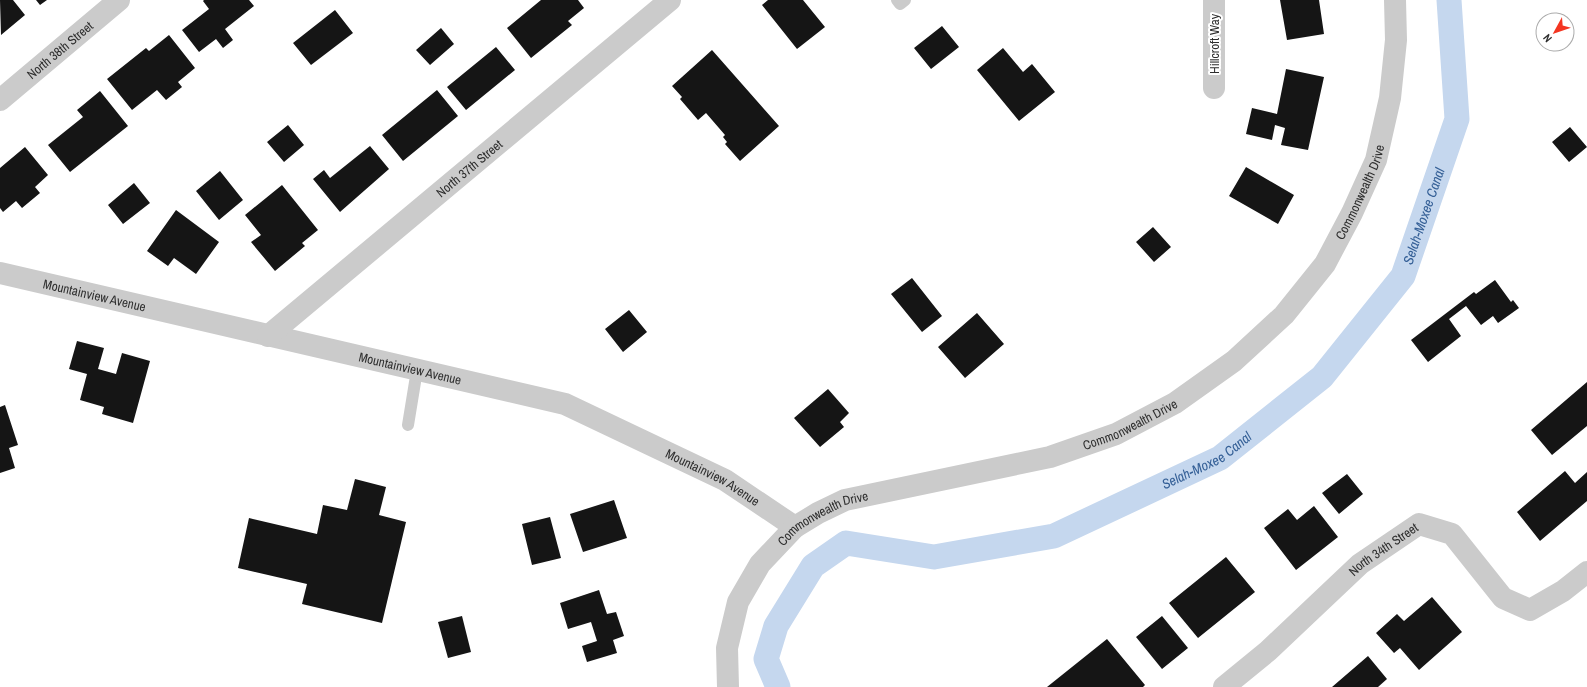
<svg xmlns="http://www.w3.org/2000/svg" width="1587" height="687" font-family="'Archivo Narrow',sans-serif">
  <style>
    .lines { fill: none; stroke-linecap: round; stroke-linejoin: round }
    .canal { stroke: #c5d7ee; stroke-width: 25 }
    .building { fill: #151515 }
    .lane { stroke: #cbcbcb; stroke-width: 12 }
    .street { stroke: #cbcbcb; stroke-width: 22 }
    .labels { text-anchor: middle; stroke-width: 4; stroke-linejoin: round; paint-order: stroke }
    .street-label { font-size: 13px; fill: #2e2e2e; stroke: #fff }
    .water-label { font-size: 14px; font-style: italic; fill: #356097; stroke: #fff }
  </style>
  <rect width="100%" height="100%" fill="#fff"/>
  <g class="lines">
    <path class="canal" id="s1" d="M778 687 766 659 776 626 813 566 846 543 934 557 1054 536 1220 458 1322 377 1403 276 1457 119 1449 0"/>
  </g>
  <path class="building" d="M0 0H13L25 15 1 35Z
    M36 0H47L40 5Z
    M204 0H249L254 6 225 29 233 40 223 48 216 39 199 52 182 30 209 9 203 1Z
    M541 0H578L584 8 568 21 572 25 531 58 507 28Z
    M768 0H803L825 27 797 49 762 5Z
    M1280 0H1319L1324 34 1287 40Z
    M335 10 353 33 311 65 293 43Z
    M942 26 959 47 931 69 914 48Z
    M441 28 454 44 430 65 416 50Z
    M169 35 195 68 178 82 182 87 166 100 157 90 132 110 107 79 146 48 149 51Z
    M496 47 515 70 466 110 447 87Z
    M1003 48 1023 72 1032 64 1055 92 1019 121 977 70Z
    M712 50 779 126 740 161 725 144 727 142 723 137 725 135 706 113 698 120 680 99 682 97 672 86Z
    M1286 69 1324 77 1308 150 1281 145 1285 128 1275 125 1272 140 1246 134 1252 108 1277 114Z
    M437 90 458 116 403 161 382 135Z
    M100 91 128 126 70 172 48 145 83 117 77 110Z
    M288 125 304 145 284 162 267 142Z
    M1570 127 1587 147 1569 162 1552 142Z
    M370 146 389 169 340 212 313 179 324 170 330 178Z
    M25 147 48 175 35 187 40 193 22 208 16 201 3 212 0 208V168Z
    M1246 167 1294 195 1278 224 1229 196Z
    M220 171 243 200 219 220 196 191Z
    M134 183 150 203 123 224 108 205Z
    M282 185 318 230 302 243 305 246 275 271 251 242 261 235 245 215Z
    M176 210 219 242 196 274 174 258 168 266 147 251Z
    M1153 227 1171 247 1154 262 1136 242Z
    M912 278 942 316 922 332 891 294Z
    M1495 280 1511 302 1513 300 1519 308 1498 323 1493 316 1481 325 1466 306 1449 319 1461 336 1428 362 1411 340 1474 292 1476 294Z
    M629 310 647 332 623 352 605 329Z
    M977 313 1004 344 965 378 938 347Z
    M77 341 104 348 98 369 116 374 122 353 150 361 133 423 102 414 104 407 80 400 87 374 69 369Z
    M1587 382V426L1552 455 1531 430Z
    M828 389 849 413 840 422 844 427 820 447 794 418Z
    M5 405 18 445 9 448 15 468 0 473V407Z
    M1565 471 1575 483 1587 472V501L1540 541 1517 512Z
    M1347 474 1363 494 1339 514 1322 493Z
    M355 479 386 487 379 515 406 522 382 623 302 604 307 584 238 568 249 518 317 534 323 505 347 510Z
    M614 500 627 538 583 552 570 514Z
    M1314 506 1338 537 1296 570 1264 528 1288 509 1297 520Z
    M550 517 561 558 532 565 522 524Z
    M1226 557 1255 592 1198 638 1169 603Z
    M599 590 607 614 616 612 624 636 613 640 617 653 587 662 582 646 597 641 591 622 568 629 560 603Z
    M1432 597 1462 632 1419 670 1400 648 1394 653 1376 633 1397 614 1404 621Z
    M462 616 471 652 448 658 438 622Z
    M1162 616 1188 648 1162 669 1136 637Z
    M1107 639 1145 685 1143 687H1047Z
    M1368 656 1387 679 1378 687H1332Z"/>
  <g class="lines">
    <path class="lane" d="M897 0 900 4 905 0
      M408 425 417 370"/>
    <g class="street">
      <path d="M1214 88V0"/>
      <path id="s2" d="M0 100 119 0"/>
      <path id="s3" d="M0 273 565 404 725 480 795 527"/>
      <path id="s4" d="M268 336 670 0"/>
      <path id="s5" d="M728 687 727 648 738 602 760 564 795 527 818 513 845 500 1050 457 1116 434 1175 403 1234 361 1284 315 1325 264 1352 213 1376 160 1390 98 1396 40 1395 0"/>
      <path id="s6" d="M1224 687 1268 651 1360 564 1419 524 1452 534 1503 598 1530 610 1563 591 1587 572"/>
    </g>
  </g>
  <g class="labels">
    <g class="street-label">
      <text transform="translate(1214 44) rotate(-90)" y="5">Hillcroft Way</text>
      <text dy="5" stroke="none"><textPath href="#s2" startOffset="78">North 38th Street</textPath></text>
      <text dy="5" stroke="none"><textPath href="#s4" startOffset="262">North 37th Street</textPath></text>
      <text dy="5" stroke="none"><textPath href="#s5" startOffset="870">Commonwealth Drive</textPath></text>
      <text dy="5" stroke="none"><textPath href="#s3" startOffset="97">Mountainview Avenue</textPath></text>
      <text dy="5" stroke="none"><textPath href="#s3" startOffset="421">Mountainview Avenue</textPath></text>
      <text dy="5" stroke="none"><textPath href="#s5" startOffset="534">Commonwealth Drive</textPath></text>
      <text dy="5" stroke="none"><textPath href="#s3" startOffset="745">Mountainview Avenue</textPath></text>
      <text dy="5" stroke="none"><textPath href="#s5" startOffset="210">Commonwealth Drive</textPath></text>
      <text dy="5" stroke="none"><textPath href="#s6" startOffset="211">North 34th Street</textPath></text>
    </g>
    <g class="water-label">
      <text dy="5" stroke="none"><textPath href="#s1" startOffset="893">Selah-Moxee Canal</textPath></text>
      <text dy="5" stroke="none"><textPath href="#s1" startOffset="557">Selah-Moxee Canal</textPath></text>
    </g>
  </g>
  <g transform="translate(1555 32) rotate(230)"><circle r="19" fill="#ffffff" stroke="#ababab"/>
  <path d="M0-3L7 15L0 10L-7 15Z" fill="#f43521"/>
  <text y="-6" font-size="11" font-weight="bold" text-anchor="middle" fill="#2e2e2e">N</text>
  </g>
</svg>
